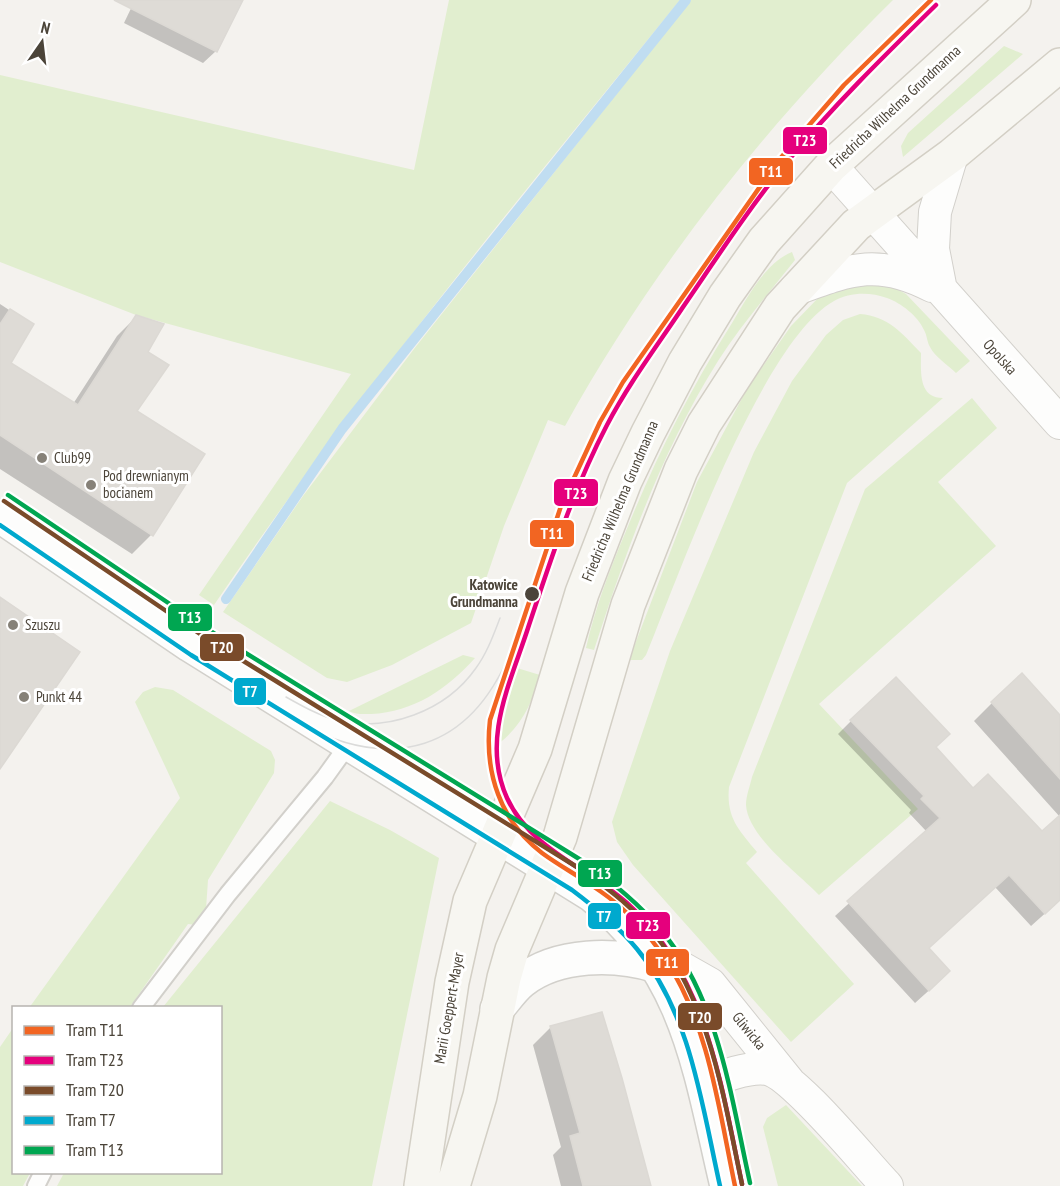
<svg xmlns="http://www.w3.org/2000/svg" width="1060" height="1186" font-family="'PT Sans Narrow',sans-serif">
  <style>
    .green { fill: #e1eecf }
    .shadow { fill: #0003 }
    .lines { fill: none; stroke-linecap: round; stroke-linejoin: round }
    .stream { stroke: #c0ddf1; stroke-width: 10 }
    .building { fill: #dedbd6; stroke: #dcd9d4; stroke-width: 1.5 }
    .service-casing { stroke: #d2d0cb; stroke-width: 20 }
    .minor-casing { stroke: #d2d0cb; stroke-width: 34 }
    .tertiary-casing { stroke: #d2d0cb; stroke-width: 36 }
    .secondary-casing { stroke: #d3cfc5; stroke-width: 36 }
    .service { stroke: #fdfdfc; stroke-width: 16 }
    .minor { stroke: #fdfdfc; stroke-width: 32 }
    .tertiary { stroke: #fdfdfc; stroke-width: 33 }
    .secondary { stroke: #f7f6f1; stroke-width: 33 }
    .tram { stroke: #dbdbda; stroke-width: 1.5 }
    .tram-1-casing { stroke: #fff; stroke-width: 9 }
    .tram-2-casing { stroke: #fff; stroke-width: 9 }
    .tram-3-casing { stroke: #fff; stroke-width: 9 }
    .tram-4-casing { stroke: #fff; stroke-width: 9 }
    .tram-5-casing { stroke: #fff; stroke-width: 9 }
    .tram-1 { stroke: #f26522; stroke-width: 4.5 }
    .tram-2 { stroke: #e5007d; stroke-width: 4.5 }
    .tram-3 { stroke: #7a4b2a; stroke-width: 4.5 }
    .tram-4 { stroke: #00a9ce; stroke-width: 4.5 }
    .tram-5 { stroke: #00a651; stroke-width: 4.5 }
    .poi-dot { fill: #868178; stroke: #fff; stroke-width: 2 }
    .stop-dot { fill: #4b4439; stroke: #fff; stroke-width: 2 }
    .labels { text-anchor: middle; stroke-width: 6; stroke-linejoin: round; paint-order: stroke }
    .street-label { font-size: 15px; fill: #4b4439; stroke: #fff }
    .poi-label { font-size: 15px; fill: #4b4439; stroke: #fff; text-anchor: start }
    .stop-label { font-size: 15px; font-weight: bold; fill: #4b4439; stroke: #fff; text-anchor: end }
    .line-badge { stroke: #fff; stroke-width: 2 }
    .badge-label { font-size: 16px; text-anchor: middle; font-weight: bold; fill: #fff }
  </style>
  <rect width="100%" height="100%" fill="#f4f2ee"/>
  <path class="green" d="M449 0H680C520 197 357 394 214 605L199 595 351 374 136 315 0 262V75L414 170Z
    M691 0H893C765 126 652 269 565 426L548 420 504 526 471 623 392 665 347 682 327 678 223 612 303 496 414 349Z
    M1004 46 1023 54 903 157 901 146 908 133Z
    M792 252 795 260C769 293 741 325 718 361 662 450 626 551 594 650L586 648C595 608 610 569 626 531 655 460 688 393 729 328 745 302 763 264 792 252Z
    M869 282 895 288 906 294 970 361 956 373C948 365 935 357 930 347 927 342 927 335 924 330 918 316 901 303 887 298 870 292 850 292 834 301 762 341 679 575 646 655L642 660H629L697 482 747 389 791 326 821 295Z
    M860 314C888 316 902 333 921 353 921 371 918 398 943 398L847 483 729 787C726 818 739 830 757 852L746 863 854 984 791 1042 633 865 617 842 612 822 670 651 754 452 792 381 826 335 843 320Z
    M972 398 997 428 938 482 996 546 819 704 918 809 819 895C798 873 748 837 746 805 746 796 750 786 752 777L865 489Z
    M463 655 475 658C447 689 414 712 371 714 364 714 356 715 349 711Z
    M517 668 540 675C532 703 522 726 498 744L503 714Z
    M155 687 173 690 271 751 275 760 274 773 208 880 206 909 196 925 188 924 130 1007 29 1008 180 798 135 702 143 692Z
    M330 801 390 830 439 858 372 1186H57L64 1173 220 1172V1008L163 1007Z
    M13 1028 14 1172 30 1173 23 1186H0V1047Z
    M786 1105 862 1186H778L763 1127 767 1118Z"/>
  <path class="shadow" d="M135 0H242L216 51 203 63 124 23Z
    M0 304 32 325 9 364 73 404 117 336 136 317 146 353 135 411 203 454 151 535 132 554 0 469Z
    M992 703 1060 717V817L974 721Z
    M851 721 935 748 973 790 1060 865V900L1031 926 995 887 927 949 935 985 915 1003 835 916 927 832 909 813 911 810 838 734Z
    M550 1028 648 1186H561L553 1155 561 1147 533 1045Z"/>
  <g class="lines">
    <path class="stream" d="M226 599 342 429 686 0"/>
  </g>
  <path class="building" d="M114 0H243L217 52Z
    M10 309 34 324 11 363 78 405 136 315 164 324 148 352 169 365 137 411 205 454 153 536 0 435V324Z
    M0 597 80 652 0 769Z
    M1022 673 1060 715V779L991 702Z
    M896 677 950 734 936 747 973 788 988 774 1042 831 1060 815V900L1045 914 1009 875 929 948 950 971 929 991 847 901 940 818 921 799 924 796 850 720Z
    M602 1012 622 1078 651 1186H583L570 1136 580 1133 550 1026Z"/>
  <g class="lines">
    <g class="service-casing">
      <path id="service" d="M141 1008 228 894 325 777 348 745
        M36 1186 43 1172"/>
    </g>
    <g class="minor-casing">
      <path id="minor" d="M831 166 1060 423
        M796 289C851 269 878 258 932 286
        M941 290 933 249 935 212 952 155
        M643 946 710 984 789 1082
        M704 1084C719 1077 750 1066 767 1069 794 1075 864 1162 887 1186"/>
    </g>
    <g class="tertiary-casing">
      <path id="tertiary" d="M0 516 190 645 592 895C689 971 700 1073 727 1186
        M497 1009C505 1000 513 988 522 981 558 953 615 953 657 966"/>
    </g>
    <g class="secondary-casing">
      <path id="secondary" d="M421 1186 452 982 470 901 535 749 582 593 625 481 648 433 685 362 725 296 764 241 831 166 1014 0
        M453 1186 480 1096 504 978 512 950 560 837 628 605 681 470 704 424 780 307 856 225 952 155 1060 65"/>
    </g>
    <use href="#service" class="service"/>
    <use href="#minor" class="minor"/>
    <use href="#tertiary" class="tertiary"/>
    <use href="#secondary" class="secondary"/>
    <path class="tram" d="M286 697C302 706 318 715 336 720 387 733 446 711 476 668 487 653 493 636 500 618
      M299 723C392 773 470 751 511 651"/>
    <g class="tram-1-casing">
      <path id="tram-1" d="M735 1186C719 1110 709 1026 666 960 648 933 626 909 600 891 581 877 561 867 542 853 500 821 484 772 490 720L561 506 600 422 623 382 778 161 844 85 931 0"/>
    </g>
    <g class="tram-2-casing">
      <path id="tram-2" d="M742 1184C721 1085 707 975 627 903 587 867 531 850 507 798 481 740 510 684 528 628 551 559 573 490 607 425 629 383 657 346 683 307 716 259 749 208 786 163 832 107 884 56 936 5"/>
    </g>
    <g class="tram-3-casing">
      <path id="tram-3" d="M4 501 203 636 585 872C611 891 636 910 656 936 711 1006 724 1100 742 1184"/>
    </g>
    <g class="tram-4-casing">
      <path id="tram-4" d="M0 525 191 655 572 890C596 908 618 926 637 949 691 1014 702 1106 720 1186"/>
    </g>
    <g class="tram-5-casing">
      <path id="tram-5" d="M8 495 207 629 589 865C615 885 639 904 660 929 719 998 731 1098 750 1183"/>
    </g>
    <use href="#tram-1" class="tram-1"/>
    <use href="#tram-2" class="tram-2"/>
    <use href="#tram-3" class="tram-3"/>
    <use href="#tram-4" class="tram-4"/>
    <use href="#tram-5" class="tram-5"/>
  </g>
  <g class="poi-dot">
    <circle cx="42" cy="458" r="6"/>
    <circle cx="91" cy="485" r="6"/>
    <circle cx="13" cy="625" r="6"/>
    <circle cx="24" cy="697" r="6"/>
  </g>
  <circle class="stop-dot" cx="532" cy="594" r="8"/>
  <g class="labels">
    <g class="street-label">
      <text transform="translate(895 107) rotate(-43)" y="5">Friedricha Wilhelma Grundmanna</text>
      <text transform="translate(1000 357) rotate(48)" y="5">Opolska</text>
      <text transform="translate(620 501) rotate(-67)" y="5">Friedricha Wilhelma Grundmanna</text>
      <text transform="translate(449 1008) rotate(-80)" y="5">Marii Goeppert-Mayer</text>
      <text transform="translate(749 1031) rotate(51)" y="5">Gliwicka</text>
    </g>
    <g class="poi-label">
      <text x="54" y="463">Club99</text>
      <text x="103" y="481">Pod drewnianym<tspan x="103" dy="17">bocianem</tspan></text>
      <text x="25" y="630">Szuszu</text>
      <text x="36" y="702">Punkt 44</text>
    </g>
    <g class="stop-label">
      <text x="518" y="590">Katowice<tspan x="518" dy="17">Grundmanna</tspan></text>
    </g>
  </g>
  <g class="line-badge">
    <rect x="782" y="126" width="46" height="29" rx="6" fill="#e5007d"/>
    <rect x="748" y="157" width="46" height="29" rx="6" fill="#f26522"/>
    <rect x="553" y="478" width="46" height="29" rx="6" fill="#e5007d"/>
    <rect x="529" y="519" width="46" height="29" rx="6" fill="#f26522"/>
    <rect x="167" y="603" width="46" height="29" rx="6" fill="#00a651"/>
    <rect x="199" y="633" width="46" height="29" rx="6" fill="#7a4b2a"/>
    <rect x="233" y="677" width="34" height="29" rx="6" fill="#00a9ce"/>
    <rect x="577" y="859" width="46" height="29" rx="6" fill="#00a651"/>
    <rect x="587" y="902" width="35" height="28" rx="6" fill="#00a9ce"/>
    <rect x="625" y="911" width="46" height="29" rx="6" fill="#e5007d"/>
    <rect x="645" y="948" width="45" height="29" rx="6" fill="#f26522"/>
    <rect x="677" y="1002" width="46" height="29" rx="6" fill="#7a4b2a"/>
  </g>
  <g class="badge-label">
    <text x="805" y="146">T23</text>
    <text x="771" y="177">T11</text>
    <text x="576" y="499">T23</text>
    <text x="552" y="539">T11</text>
    <text x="190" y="623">T13</text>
    <text x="222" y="653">T20</text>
    <text x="250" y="697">T7</text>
    <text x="600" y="879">T13</text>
    <text x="604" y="922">T7</text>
    <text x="648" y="931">T23</text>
    <text x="667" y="968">T11</text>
    <text x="700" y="1023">T20</text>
  </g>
  <rect x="12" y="1006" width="210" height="168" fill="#ffffff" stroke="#b7b4b0" stroke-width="1.5"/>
  <rect x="24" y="1026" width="30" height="9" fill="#f26522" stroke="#b7b4b0" stroke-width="1.5"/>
  <text x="66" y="1036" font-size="18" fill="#4b4439">Tram T11</text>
  <rect x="24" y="1056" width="30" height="9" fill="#e5007d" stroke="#b7b4b0" stroke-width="1.5"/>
  <text x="66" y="1066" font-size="18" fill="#4b4439">Tram T23</text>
  <rect x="24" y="1086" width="30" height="9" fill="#7a4b2a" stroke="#b7b4b0" stroke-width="1.5"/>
  <text x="66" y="1096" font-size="18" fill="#4b4439">Tram T20</text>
  <rect x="24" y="1116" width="30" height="9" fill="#00a9ce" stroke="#b7b4b0" stroke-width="1.5"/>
  <text x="66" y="1126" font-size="18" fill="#4b4439">Tram T7</text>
  <rect x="24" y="1146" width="30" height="9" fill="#00a651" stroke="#b7b4b0" stroke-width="1.5"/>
  <text x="66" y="1156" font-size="18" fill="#4b4439">Tram T13</text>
  <g transform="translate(42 42) rotate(14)" stroke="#ffffff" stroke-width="4.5" paint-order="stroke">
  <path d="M0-4.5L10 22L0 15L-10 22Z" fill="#4b4439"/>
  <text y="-9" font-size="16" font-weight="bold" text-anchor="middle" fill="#4b4439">N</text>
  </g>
</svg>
